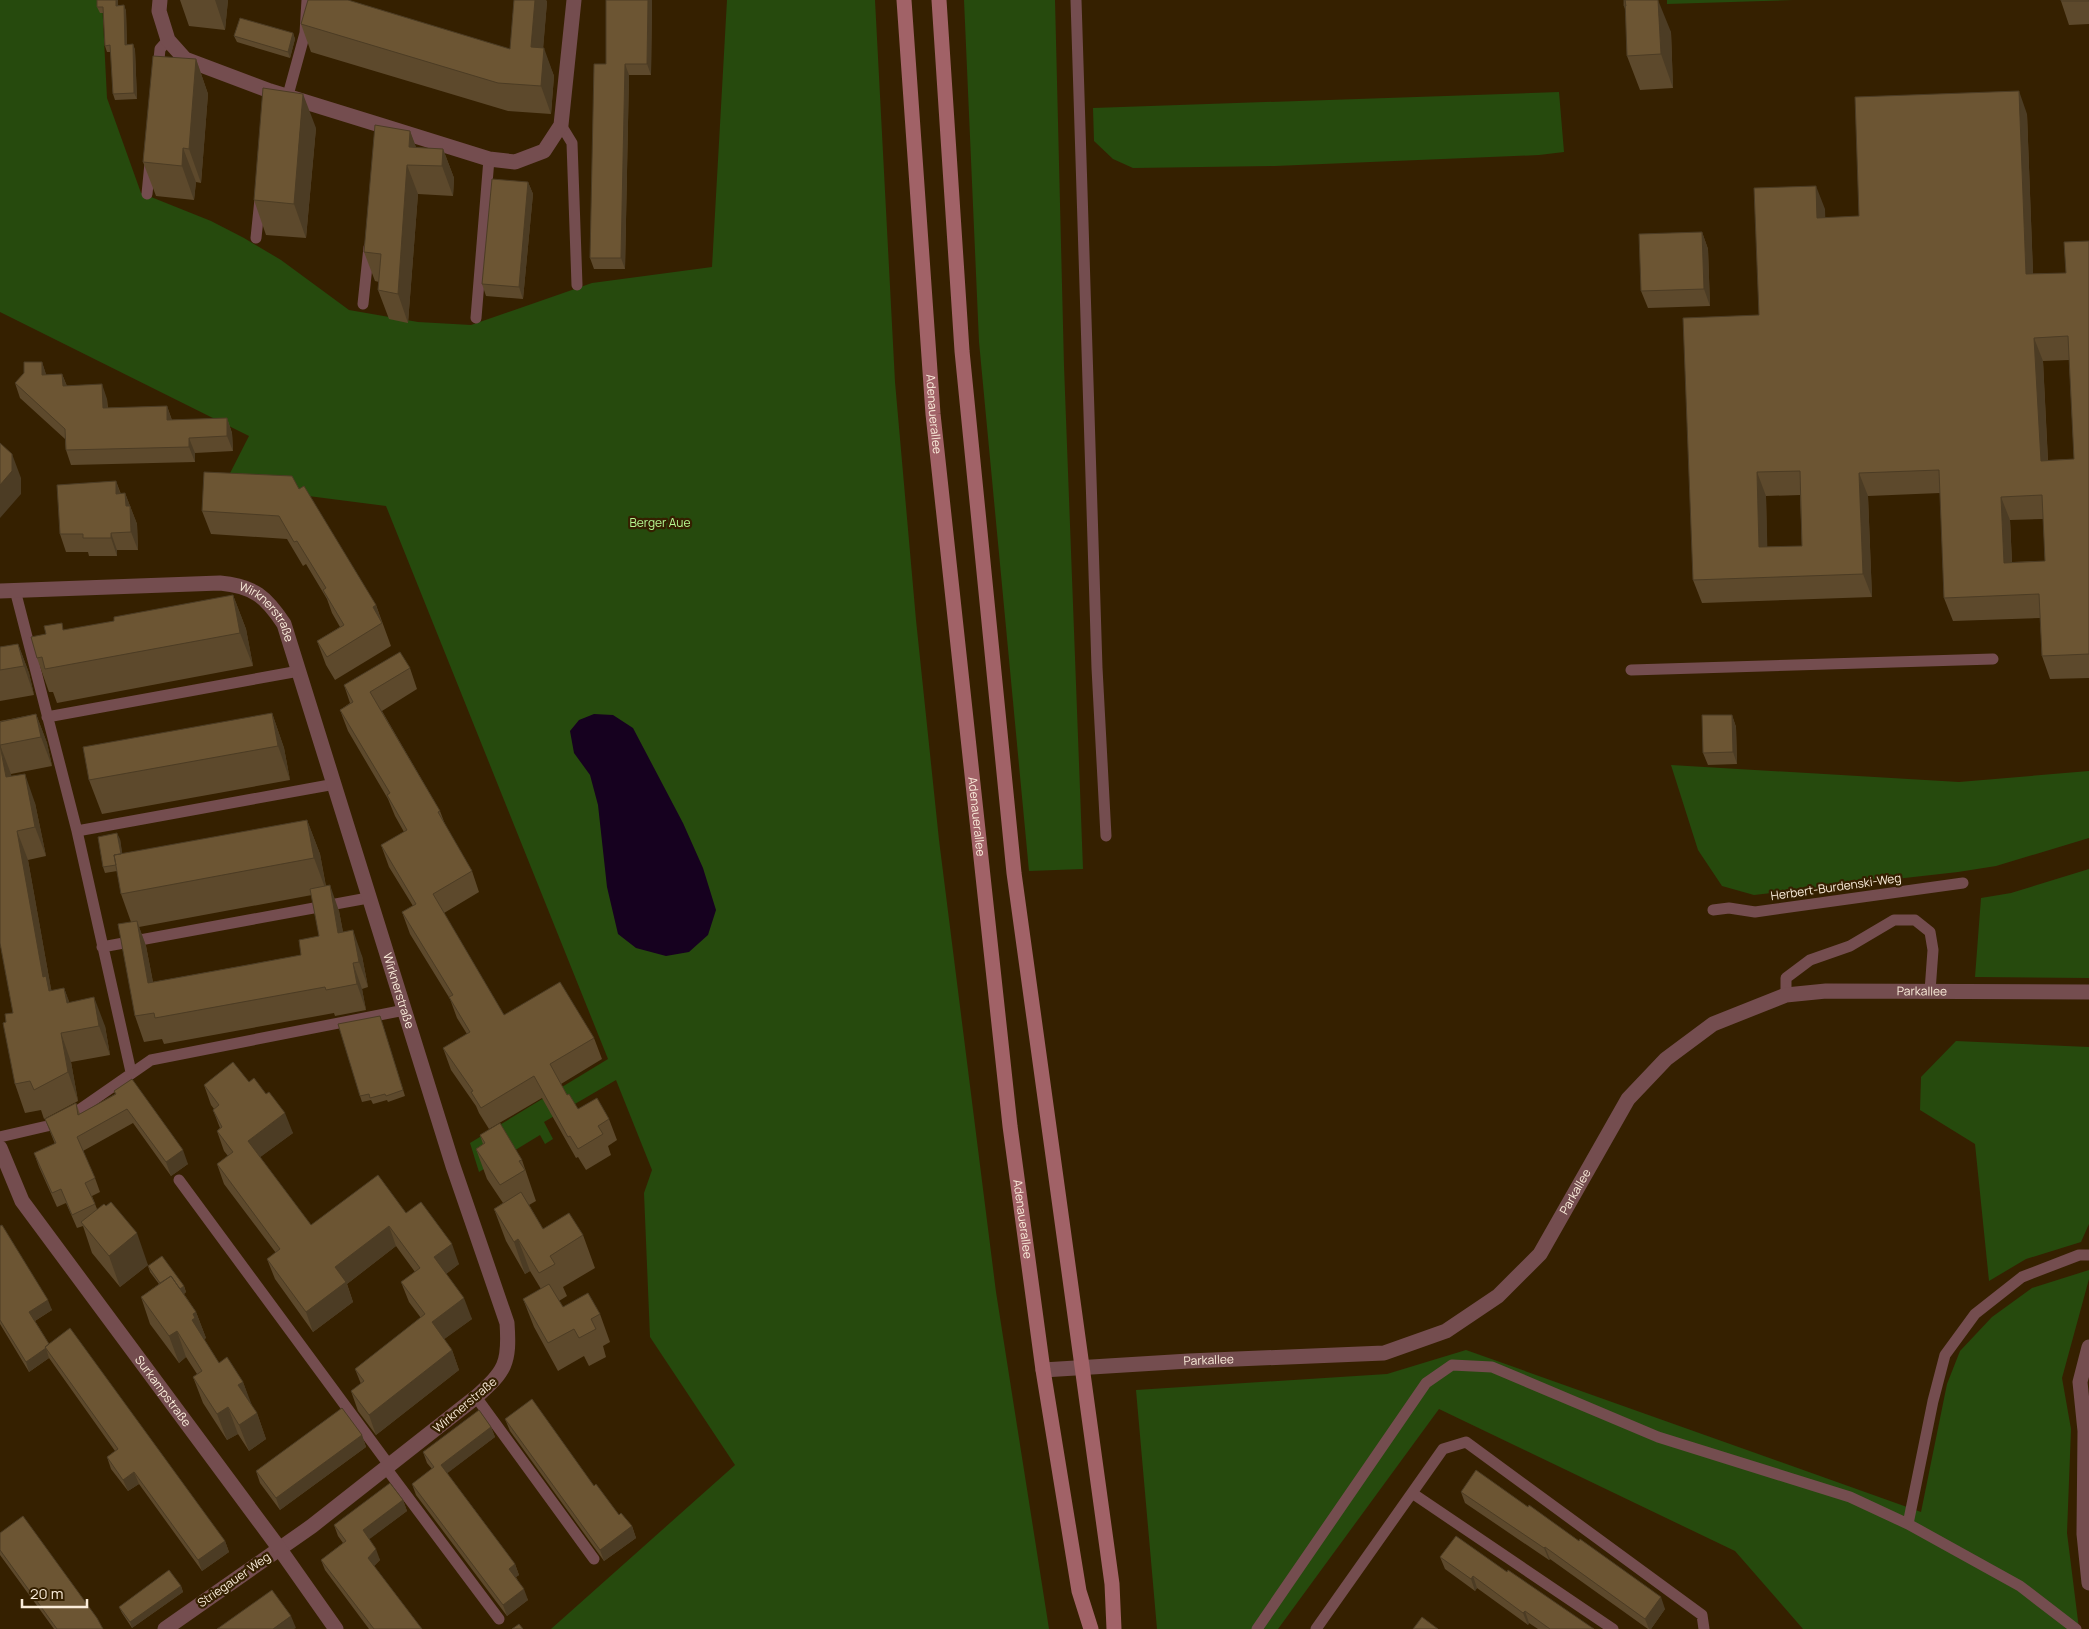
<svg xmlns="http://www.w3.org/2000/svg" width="2089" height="1629" font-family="Manrope,sans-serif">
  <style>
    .green { fill: #264a0d }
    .water { fill: #16011f }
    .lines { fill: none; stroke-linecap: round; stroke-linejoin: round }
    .service { stroke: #744d4f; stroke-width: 11 }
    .minor { stroke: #744d4f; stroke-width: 15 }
    .tertiary { stroke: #744d4f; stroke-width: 15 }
    .secondary { stroke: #a16267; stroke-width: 15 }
    .wall { fill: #5d492c; fill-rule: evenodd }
    .shaded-wall { fill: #4c3c24 }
    .building { fill: #6c5533; stroke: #4c3c24; fill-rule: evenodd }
    .labels { text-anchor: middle; stroke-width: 4.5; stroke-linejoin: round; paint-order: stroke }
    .street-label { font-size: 12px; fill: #faecda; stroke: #352000 }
    .park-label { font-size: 12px; fill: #b5f891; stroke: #352000 }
  </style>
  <rect width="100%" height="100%" fill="#352000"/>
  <path class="green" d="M0 0H102L107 98 141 193 211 221 244 238 281 260 349 310 418 322 471 325 592 283 712 267 727 0H875L895 382 916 620 939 840 996 1292 1049 1629H551L735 1465 650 1337 644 1193 652 1170 616 1080 544 1122 553 1139 545 1144 540 1135 479 1172 470 1143 608 1059 386 506 224 485 249 436 0 312Z
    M964 0H1055L1064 366 1083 869 1029 871 979 342Z
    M1667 0H1793L1667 4Z
    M1559 92 1564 152 1539 155 1275 166 1133 168 1113 159 1094 141 1093 108Z
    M1671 765 1959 782 2089 771V838L1996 866 1958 872 1754 895 1722 886 1698 850Z
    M2089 869V978L1975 977 1981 898 2011 893Z
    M1956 1041 2089 1047V1224L2081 1242 2026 1259 1989 1281 1975 1144 1920 1110 1921 1077Z
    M2089 1270V1279L2062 1378 2071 1429 2067 1533 2079 1629H1803L1735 1551 1439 1409 1278 1629H1157L1136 1390 1387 1374 1466 1350 1921 1512 1947 1384 1960 1351 1992 1317 2032 1288Z"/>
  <path class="water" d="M594 714 613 715 633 728 683 823 703 868 716 910 708 935 689 952 666 956 636 948 618 934 607 887 598 805 590 775 574 753 570 731 579 720Z"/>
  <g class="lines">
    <path class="service" d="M1076 0 1097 668 1106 836
      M158 70 160 49 168 40
      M288 95 305 33 307 0
      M561 125 572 143 577 285
      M147 194 150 163
      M256 238 260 199
      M363 304 369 247
      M476 318 489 159
      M15 590 77 831 131 1072
      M1631 670 1993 659
      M47 717 299 671
      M77 831 335 784
      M1713 910 1729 908 1755 912 1963 883
      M102 947 368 898
      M1786 995V978L1810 960 1850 946 1894 920H1915L1930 932 1933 950 1930 991
      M0 1137 47 1126 79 1110 151 1060 405 1010
      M179 1180 389 1465
      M476 1397 594 1559
      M386 1468 499 1619
      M1412 1493 1613 1629
      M1908 1524 1933 1401 1945 1355 1975 1314 2022 1277 2079 1255H2089
      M1257 1629 1426 1383 1452 1365 1492 1367 1658 1437 1850 1497 1908 1524 2020 1586 2076 1629
      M1316 1629 1443 1449 1466 1442 1702 1615 1704 1629"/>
    <g class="minor">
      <path d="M160 0 159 11 168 40 185 59 270 91 380 125 489 159 515 162 544 151 561 125 574 0"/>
      <path id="s1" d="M0 591 220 583C254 586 266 597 284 624L453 1166 507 1323C510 1364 505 1371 476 1397L312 1526 165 1629"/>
      <path d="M2089 1347 2080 1382 2085 1431 2084 1534 2089 1583"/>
      <path id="s2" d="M1043 1370 1189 1361 1384 1353 1446 1331 1498 1296 1540 1254 1628 1099 1666 1059 1713 1024 1786 995 1826 991 2089 992"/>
    </g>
    <path class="tertiary" id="s3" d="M0 1148 22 1201 279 1548 336 1629"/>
    <g class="secondary">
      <path id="s4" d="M904 0 933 414 1010 1126 1043 1370 1079 1591 1091 1629"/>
      <path d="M939 0 962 351 1014 873 1112 1584 1114 1629"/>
    </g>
  </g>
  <path class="wall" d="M180 0H228L225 30 189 26Z
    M514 0H546L547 2 543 48 554 76 551 114 508 111 311 52 301 24 510 49Z
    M652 0 651 75H629L625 269H594L590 258 606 64Z
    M1624 0 1671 32 1673 88 1640 90 1627 56 1626 12 1624 6Z
    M2089 0V24L2069 25 2061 1Z
    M124 5 126 11 127 45 133 44 135 50 137 99 115 100 113 94 111 52H107L105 46 103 13H100L97 7Z
    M293 33 295 39 290 58 237 42 234 36Z
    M196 59 208 94 201 183 196 182 194 200 156 196 143 162Z
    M2027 114 2033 274 2066 273 2089 241V678L2050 679 2042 656 2040 618 1953 621 1944 598 1940 493 1868 496 1872 597 1702 603 1693 580 1759 315 1825 209V218L1859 216ZM2069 360 2074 459 2048 460 2043 361ZM1800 495 1802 546 1767 547 1766 496ZM2043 519 2045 561 2012 562 2010 520Z
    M316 128 306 238 266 235 254 200Z
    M410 131 416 148 443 149 454 178 453 196 418 194 408 323 389 319 378 290 379 282 375 281 364 252Z
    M528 182 533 194 523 299 486 296 482 284Z
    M1702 232 1708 249 1710 306 1648 308 1641 291Z
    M42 362 46 375 62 374 67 386 107 399 108 408 167 406 172 420 227 418 232 433 233 451 195 453V462L71 465 66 450 65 439 20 398 15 383 24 373Z
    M116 481 121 494 125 493 137 524 138 550H117V556H89L88 552H66L60 534Z
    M299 489 376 605 391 646 335 680 326 665 317 641 340 627 332 613 327 599 306 564 303 566 287 539 211 534 202 511Z
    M233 595 246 629 253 666 57 703 53 692H49L37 658 46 634 114 621Z
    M18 644 29 673 34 695 0 701V647Z
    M410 668 417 689 382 711 440 811 446 827 472 871 479 892 444 913 504 1015 594 1038 602 1059 561 1084 567 1095 578 1109 609 1119 617 1140 608 1146 611 1155 586 1170 578 1157 576 1158 542 1098 489 1129 479 1113 476 1106 451 1070 443 1048 467 1034 457 1018 450 999 410 934 402 912 413 906 389 867 381 845 404 832 395 816 388 799 348 731 340 710 350 703 344 685Z
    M272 713 284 748 290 780 102 814 89 780Z
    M36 714 47 743 52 766 11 774V776L35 803 46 856 28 860 51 989 52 991 64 988 69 1002 105 1026 110 1055 71 1062 78 1101 44 1119 41 1110 25 1113 15 1084 13 1013 0 943V721Z
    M1732 715 1736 727 1737 764 1708 765 1703 753Z
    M307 820 320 854 326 886 339 911 343 932 362 956 368 987 362 989 366 1010 335 1016 334 1013 164 1044 162 1039 144 1042 135 1016 131 922 121 894 117 871 105 873 103 867 120 839 122 854ZM312 895 319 936 301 955 153 982 146 946 139 927Z
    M380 1016 405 1096 388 1102 387 1100 373 1104 371 1100 362 1102 360 1096Z
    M249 1082 293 1133 260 1157 311 1225 406 1213 459 1264 446 1274 472 1319 444 1339 452 1350 459 1370 376 1435 358 1411 351 1391 361 1384 355 1369 421 1318 409 1302 401 1282 415 1272 396 1246 347 1284 353 1302 313 1332 275 1279 267 1259 276 1253 224 1184 217 1164 228 1156 224 1151 217 1131 220 1128 213 1110 214 1109 211 1105 204 1085Z
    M114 1091 188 1164 171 1176 133 1123 83 1151 95 1178 100 1192 92 1196 97 1209 148 1265 120 1287 92 1253 83 1226 77 1228 66 1203 57 1207 39 1167 34 1153 55 1144 45 1119 76 1103 80 1114 115 1094Z
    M480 1135 522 1160 536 1201 529 1205 543 1229 583 1235 595 1268 563 1287 567 1296 559 1301 563 1307 600 1314 610 1342 603 1346 606 1357 589 1366 584 1356 558 1371 534 1327 523 1299 541 1289 530 1271 525 1274 506 1241 494 1209 503 1203 487 1179 476 1149 483 1144Z
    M0 1226 52 1310 35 1321 49 1344 225 1541 229 1552 202 1571 139 1484 128 1491 111 1469 107 1457 115 1451 49 1358 29 1372 0 1324Z
    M148 1266 184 1286 186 1292 184 1294 196 1312 206 1338 204 1339 219 1363 243 1382 251 1405 257 1413 266 1439 249 1451 238 1434 227 1440 203 1403 193 1377 197 1374 186 1357 179 1363 150 1324 141 1297 159 1284 150 1272Z
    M505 1419 594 1486 619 1515 632 1526 636 1538 604 1561 510 1431Z
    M491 1427 495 1437 447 1473 515 1564 519 1575 516 1577 528 1600 507 1616 416 1495 412 1484 432 1469 427 1463 423 1452Z
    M362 1435 366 1447 280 1510 260 1483 256 1471Z
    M1461 1492 1665 1609 1651 1629H1648L1550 1559 1549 1560 1465 1503Z
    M403 1500 407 1511 369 1539 380 1560 374 1566 422 1629H369L325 1570 321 1560 343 1543 338 1536 334 1525Z
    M0 1533 103 1629H54L0 1555Z
    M1440 1557 1507 1572 1594 1629H1538L1529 1623 1528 1625 1477 1588 1475 1591 1445 1569Z
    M181 1586 183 1592 132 1628 122 1613 119 1607Z"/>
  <path class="shaded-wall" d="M116 0H118V12L116 6Z
    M215 0H228L225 30Z
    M535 0H546L547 2 541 74 531 47Z
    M648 0H652L651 75 647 64Z
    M1658 0 1671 32 1673 88 1661 54Z
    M124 5 126 11 127 51 125 45Z
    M293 33 295 39 290 58 288 52Z
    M133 44 135 50 137 99 134 93Z
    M544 48 554 76 551 114 541 86Z
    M196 59 208 94 201 183 189 149Z
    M625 64 629 75 625 269 621 258Z
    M2019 91 2027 114 2034 298 2026 274Z
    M303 94 316 128 306 238 294 204Z
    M410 131 421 160 409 147Z
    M183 148 196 182 194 200 182 166Z
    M443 149 454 178 453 196 442 166Z
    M407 165 418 194 408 323 398 294Z
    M528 182 533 194 523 299 519 287Z
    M1816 186 1825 209 1826 241 1817 218Z
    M1702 232 1708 249 1710 306 1704 289Z
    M2034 338 2043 361 2049 484 2041 461Z
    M42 362 47 377 42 375Z
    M62 374 68 389 63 386Z
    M102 384 107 399 108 422 103 408Z
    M167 406 172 421 167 420Z
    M227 418 232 433 233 451 227 436Z
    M189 438 195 453V462L189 447Z
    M12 454 21 478V494L0 518V485Z
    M1757 472 1766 496 1768 571 1759 547Z
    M1859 473 1868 496 1872 597 1863 574Z
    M116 481 122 499 116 494Z
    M125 493 137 524 138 550 131 532 126 506Z
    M2001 497 2010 520 2013 586 2004 563Z
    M111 533 117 550V556L111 538Z
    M233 595 246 629 253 666 240 633Z
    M376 605 382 623 373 607Z
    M18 644 29 673 34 695 24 666Z
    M272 713 284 748 290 780 278 746Z
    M36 714 47 743 52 766 41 737Z
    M1732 715 1736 727 1737 764 1733 752Z
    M0 745 11 774 17 806 6 777Z
    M25 774 35 803 46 856 35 827Z
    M307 820 320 854 327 893 314 858Z
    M17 831 28 860 51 989 57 1005 60 1020 43 977Z
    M117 833 120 839 125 870 123 864Z
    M330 885 339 911 348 959 338 933Z
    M137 921 146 946 158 1009 148 983Z
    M353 930 362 956 368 987 359 962Z
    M353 963 362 989 366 1010 357 984Z
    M64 988 75 1017 77 1031 67 1003Z
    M94 997 105 1026 110 1055 99 1026Z
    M61 1033 71 1062 78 1101 68 1072Z
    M285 1113 293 1133 255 1161 248 1141Z
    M183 1150 188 1164 171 1176 166 1162Z
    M389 1226 396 1246 347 1284 353 1302 313 1332 306 1312 335 1267Z
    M137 1233 148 1265 120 1287 109 1256Z
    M518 1239 530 1271 525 1274 514 1242Z
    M452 1244 459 1264 441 1278 434 1257Z
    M184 1286 186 1292 172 1302 170 1296Z
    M464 1298 472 1319 439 1343 432 1322Z
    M48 1300 52 1310 33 1322 29 1312Z
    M196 1312 206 1338 203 1340 192 1320 193 1314Z
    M177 1331 186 1357 179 1363 169 1336Z
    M46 1348 49 1358 29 1372 26 1362Z
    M452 1350 459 1370 376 1435 369 1415Z
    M243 1382 253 1408 238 1385Z
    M228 1407 238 1434 227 1440 217 1414Z
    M257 1413 266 1439 249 1451 239 1425Z
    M491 1427 495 1437 445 1475 441 1465Z
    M362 1435 366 1447 280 1510 276 1498Z
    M134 1472 139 1484 128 1491 123 1480Z
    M403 1500 407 1511 367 1541 363 1530Z
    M632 1526 636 1538 604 1561 600 1550Z
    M225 1541 229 1552 202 1571 198 1560Z
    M1545 1547 1550 1559 1549 1560 1544 1548Z
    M376 1549 380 1560 372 1568 368 1558Z
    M515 1564 519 1575 513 1579 509 1569Z
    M1473 1576 1477 1588 1475 1591 1471 1579Z
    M181 1586 183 1592 132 1628 130 1622Z
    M524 1589 528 1600 507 1616 503 1605Z
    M1661 1597 1665 1609 1651 1629H1649L1645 1619Z
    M1525 1611 1529 1623 1528 1625 1523 1613Z
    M291 1616 296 1628 294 1629H273Z"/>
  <path class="building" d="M97 0H116V6L124 5 125 45 133 44 134 93 113 94 110 45 105 46 103 7H97Z
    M308 0H348L510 49 514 0H535L531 47 544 48 541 86 498 83 301 24Z
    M606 0H648L647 64H625L621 258H590L594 64H606Z
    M1624 0H1625L1626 6H1624Z
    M1625 0H1658L1661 54 1627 56Z
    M2061 0H2089V1H2061Z
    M240 18 293 33 288 52 234 36Z
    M153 56 196 59 189 149 183 148 182 166 143 162Z
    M263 88 303 94 294 204 254 200Z
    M2019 91 2026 274 2066 273 2064 242 2089 241V654L2042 656 2039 594 1944 598 1939 470 1859 473 1863 574 1693 580 1683 318 1759 315 1754 188 1816 186 1817 218 1859 216 1855 97ZM2068 336 2074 459 2041 461 2034 338ZM1800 471 1802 546 1759 547 1757 472ZM2042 495 2045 561 2004 563 2001 497Z
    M375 125 410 131 409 147 443 149 442 166 407 165 398 294 378 290 381 254 364 252Z
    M492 179 528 182 519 287 482 284Z
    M1702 232 1704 289 1641 291 1639 234Z
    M24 362H42V375L62 374 63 386 102 384 103 408 167 406V420L227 418V436L189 438V447L66 450 65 429 15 383 24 373Z
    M0 443 12 454V471L0 485Z
    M204 472 292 476 299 489 304 486 376 605 373 607 382 623 327 657 317 641 344 625 323 590 326 588 297 541 294 542 279 516 202 511Z
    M116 481V494L125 493 126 506H130L131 532 111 533V538H83V534H60L57 485Z
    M233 595 240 633 45 669 42 657 37 658 31 637 46 634 44 626 62 623 63 630 114 621V617Z
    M18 644 24 666 0 670V647Z
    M400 652 410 668 370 692 440 811 438 812 472 871 433 894 504 1015 560 982 594 1038 550 1064 567 1095 569 1094 578 1109 597 1098 609 1119 598 1126 603 1134 578 1149 570 1136 568 1137 534 1076 481 1108 471 1092 473 1091 443 1048 470 1032 449 997 453 995 402 912 416 904 381 845 407 830 387 795 390 793 340 710 353 702 344 685Z
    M272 713 278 746 89 780 83 747Z
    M36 714 41 737 0 745 6 777 25 774 35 827 17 831 43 977 46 976 49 991 64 988 67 1003 94 997 99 1026 61 1033 68 1072 34 1090 30 1081 15 1084 3 1023 6 1022 5 1014 13 1013 0 943V722Z
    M1702 715H1732L1733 752 1703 753Z
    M307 820 314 858 121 894 114 855Z
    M117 833 121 854 114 855 116 865 103 867 98 837Z
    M330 885 338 933 353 930 359 962 353 963 357 984 326 990 325 987 155 1018 154 1013 135 1016 118 924 137 921 148 983 242 966 301 955 299 940 319 936 310 889Z
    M380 1016 403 1090 386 1096 385 1094 370 1098 369 1094 360 1096 338 1024Z
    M233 1062 249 1082 254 1078 266 1094 269 1092 285 1113 248 1141 311 1225 378 1175 406 1213 421 1202 452 1244 434 1257 464 1298 432 1322 452 1350 369 1415 351 1391 364 1381 355 1369 425 1314 401 1282 420 1268 389 1226 335 1267 346 1282 306 1312 267 1259 280 1249 217 1164 233 1152 217 1131 222 1127 213 1110 219 1105 204 1085Z
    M132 1079 183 1150 166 1162 127 1109 77 1137 95 1178 85 1183 95 1204 72 1215 61 1189 52 1193 34 1153 56 1143 45 1119 76 1103 78 1115 116 1094 114 1091Z
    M500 1123 522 1160 519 1161 525 1170 500 1185 476 1149 485 1143 480 1135Z
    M521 1192 543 1229 569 1213 583 1235 550 1256 555 1264 539 1273 518 1239 514 1242 494 1209Z
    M111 1202 137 1233 109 1256 81 1222 104 1204 106 1206Z
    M2 1225 48 1300 29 1312 49 1344 45 1347 46 1348 26 1362 0 1320V1226Z
    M162 1256 184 1286 180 1289 171 1276 160 1283 148 1266Z
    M171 1276 196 1312 193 1314 195 1318 192 1320 219 1363 227 1357 243 1382 238 1385 257 1413 239 1425 228 1407 217 1414 193 1377 202 1371 177 1331 169 1336 141 1297Z
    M549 1284 563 1307 588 1293 600 1314 591 1319 596 1329 579 1338 574 1329 548 1343 523 1299Z
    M70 1328 225 1541 198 1560 134 1472 123 1480 107 1457 118 1449 45 1347Z
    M532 1399 594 1486 596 1484 619 1515 621 1513 632 1526 600 1550 505 1419Z
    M342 1408 362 1435 276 1498 256 1471Z
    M479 1410 491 1427 441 1465 515 1564 509 1569 524 1589 503 1605 412 1484 434 1467 423 1452Z
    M1476 1470 1528 1507 1529 1505 1579 1541 1580 1539 1661 1597 1645 1619 1545 1547 1544 1548 1461 1492Z
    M390 1483 403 1500 363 1530 376 1549 368 1558 422 1629H374L321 1560 346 1541 334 1525Z
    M23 1516 97 1618 103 1629H57L0 1550V1533Z
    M1456 1536 1507 1572 1508 1570 1594 1629H1550L1525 1611 1523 1613 1473 1576 1471 1579 1440 1557Z
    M169 1570 181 1586 130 1622 119 1607Z
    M272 1590 291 1616 273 1629H217Z
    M1422 1617 1438 1629H1413Z
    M519 1624 523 1629H512Z"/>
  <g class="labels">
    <g class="street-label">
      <text dy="4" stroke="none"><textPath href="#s4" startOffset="415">Adenauerallee</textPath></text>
      <text dy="4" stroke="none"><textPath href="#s1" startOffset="279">Wirknerstraße</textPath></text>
      <text dy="4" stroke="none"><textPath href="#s4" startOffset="820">Adenauerallee</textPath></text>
      <text transform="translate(1836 887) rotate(-8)" y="4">Herbert-Burdenski-Weg</text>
      <text dy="4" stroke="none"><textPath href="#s1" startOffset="684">Wirknerstraße</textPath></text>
      <text dy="4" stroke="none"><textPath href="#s2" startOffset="1036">Parkallee</textPath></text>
      <text dy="4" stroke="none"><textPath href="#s2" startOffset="601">Parkallee</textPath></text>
      <text dy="4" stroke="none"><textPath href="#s4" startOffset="1225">Adenauerallee</textPath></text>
      <text dy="4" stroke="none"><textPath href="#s2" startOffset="166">Parkallee</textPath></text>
      <text dy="4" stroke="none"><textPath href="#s3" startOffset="294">Surkampstraße</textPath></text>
      <text transform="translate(465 1405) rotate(-40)" y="4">Wirknerstraße</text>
      <text transform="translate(234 1580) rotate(-35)" y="4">Striegauer Weg</text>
    </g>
    <g class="park-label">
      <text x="660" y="527">Berger Aue</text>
    </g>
  </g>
  <path d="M22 1599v8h65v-8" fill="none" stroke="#faecda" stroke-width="2.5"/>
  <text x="30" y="1599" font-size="15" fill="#faecda" stroke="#352000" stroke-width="4" paint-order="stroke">20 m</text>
</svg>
